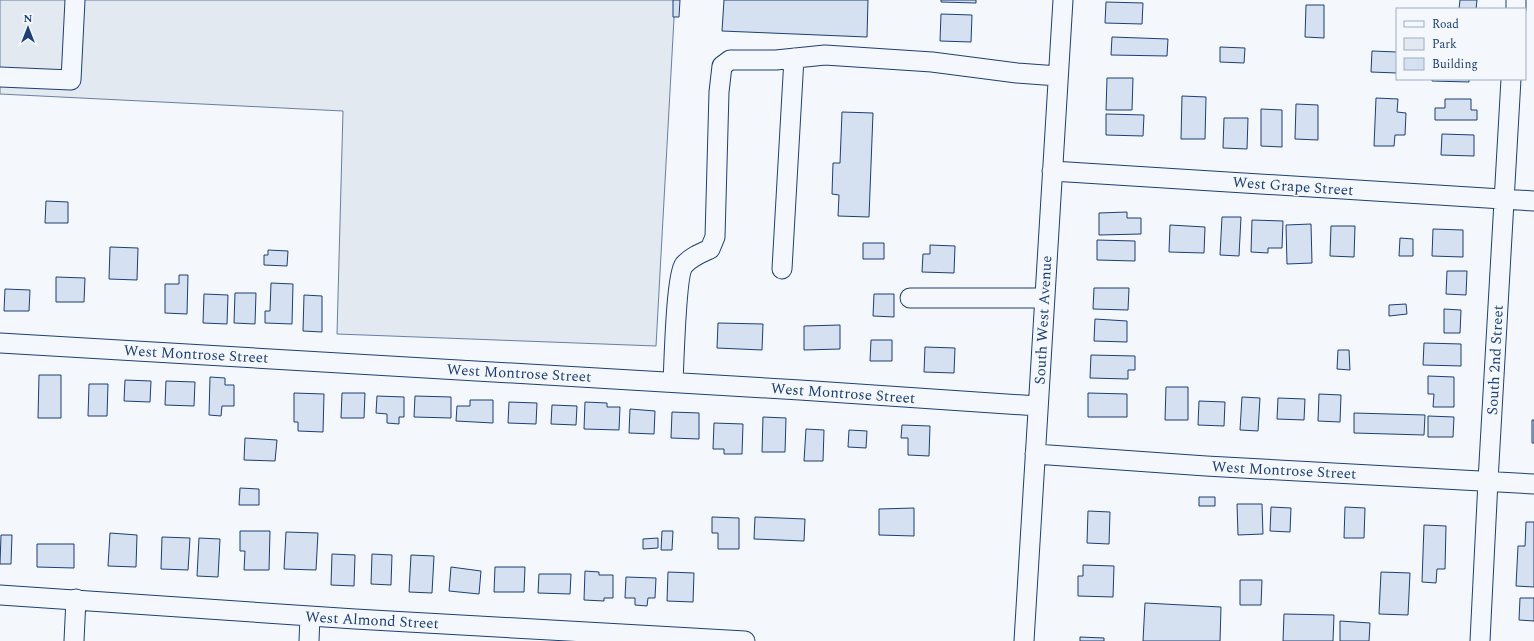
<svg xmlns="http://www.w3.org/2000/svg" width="1534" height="641" font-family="Spectral,serif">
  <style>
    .green { fill: #e3e9f0; stroke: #687fa3 }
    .building { fill: #d5e0f0; stroke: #1d3f73 }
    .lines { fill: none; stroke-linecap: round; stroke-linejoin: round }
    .minor-casing { stroke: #1d3f73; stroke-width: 21 }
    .minor { stroke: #f4f7fb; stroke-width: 19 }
    .labels { text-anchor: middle; stroke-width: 3; stroke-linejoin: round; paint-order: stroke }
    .street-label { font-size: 15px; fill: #1d3f73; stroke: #f4f7fb }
  </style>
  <rect width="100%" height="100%" fill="#f4f7fb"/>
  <path class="green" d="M0 0H675L656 346 337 334 343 111 0 94Z"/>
  <path class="building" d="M673 0H680L679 17H673Z
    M724 0H868L867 37 722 31Z
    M941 0H976V3L941 2Z
    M1460 0H1477L1476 9H1459Z
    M1106 2 1143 3 1142 24 1105 23Z
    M1306 5H1324V38L1305 37Z
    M941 14 972 15 971 42 940 41Z
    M1112 37 1168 39 1167 56 1111 55Z
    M1220 47 1245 48 1244 63 1220 62Z
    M1372 51 1397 52V73L1371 72Z
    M1107 78H1133L1132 110H1106Z
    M1432 79H1469V82L1432 81Z
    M1182 96 1206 97 1205 139H1181Z
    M1376 98 1398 99 1397 112 1406 113 1405 135H1395L1394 146H1374Z
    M1445 99H1471V110H1477V120H1435V108H1445Z
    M1296 104 1318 105V140L1295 139Z
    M1261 109 1282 110V147L1261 146Z
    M842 112 873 113 869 217 838 216 839 195 832 194 833 163H840Z
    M1106 114 1144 115 1143 136 1106 135Z
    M1224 118H1248L1247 149 1223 148Z
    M1442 134 1474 135V156L1441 155Z
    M46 201 68 202V223H45Z
    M1127 212V218H1141V234L1099 235V213Z
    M1222 217H1241L1239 256 1220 255Z
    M1252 220 1283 221 1282 248H1268V253L1251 252Z
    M1311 224 1312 263 1287 264 1286 225Z
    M1170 225 1205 227 1204 253 1169 252Z
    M1331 226H1355L1354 257 1330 256Z
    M1433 229 1463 230V257L1432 256Z
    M1400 238 1413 239V256H1399Z
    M1097 240 1135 241V261L1097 260Z
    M863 243H884V259H863Z
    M930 245 955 246 954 273 922 272 923 254H930Z
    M110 247 138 248 137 280 109 279Z
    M268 250 288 251 287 266 264 265V255H268Z
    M1447 271H1467L1466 295 1446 294Z
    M179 275H188L187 314 165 313V284H179Z
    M56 277 85 278 84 302H56Z
    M271 283 293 284 292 324 265 323V311H270Z
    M1094 288H1129L1128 310 1093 309Z
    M5 289 30 290 29 311H4Z
    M235 293H256L255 324 234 323Z
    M204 294 228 295 227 324 203 323Z
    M874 294H894V317L873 316Z
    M304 295 322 296V332L303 331Z
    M1406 304 1407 314 1389 316V305Z
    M1444 309 1461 310 1460 333H1444Z
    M1095 319 1127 321V342L1094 341Z
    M718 323 763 324 762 350 717 348Z
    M840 325V349L804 350V326Z
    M871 340H892V361H870Z
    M1424 343 1461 344V366L1423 365Z
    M925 347 955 348 954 373 924 372Z
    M1338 350H1349L1350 370 1337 369Z
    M1091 355 1135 356V370H1128V379L1090 378Z
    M39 375H61V418H38Z
    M1428 376 1454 377V407H1433L1434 394H1428Z
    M210 377 225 378V385H234V406H222L221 416 209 415Z
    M125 380 151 381 150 402 124 401Z
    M166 381 195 382 194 406 165 405Z
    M89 384H108L107 416H88Z
    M1166 387H1188V420H1165Z
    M294 393 324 394 323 432 298 431V422H294Z
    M342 393H365L364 418H341Z
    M1088 393 1127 394V417H1088Z
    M1319 394 1341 395 1340 422 1318 421Z
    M377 396 404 397V417H399V424L387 423V414L376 413Z
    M415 396 451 397V418L414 417Z
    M1242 397 1260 398 1258 431 1240 430Z
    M1278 398 1305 399 1304 420 1277 419Z
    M470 400H493V423L456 421 457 406H470Z
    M1199 401 1225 402 1224 426 1198 425Z
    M509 402 537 403 536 424 508 423Z
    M585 402 607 403V407H620L619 430 584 429Z
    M552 405 577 406 576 425 551 424Z
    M630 409 655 411 654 434 629 433Z
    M672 412 699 413V439L671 438Z
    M1354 413 1425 415 1424 435 1354 433Z
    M1428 416 1454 417 1453 437H1428Z
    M763 417 786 418 785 452H762Z
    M1532 420H1534V443H1532Z
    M714 423 743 424 742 454H724V449H713Z
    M902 425 930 426 929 456 908 455V438H901Z
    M806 429 824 430 823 461H804Z
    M849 430 867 431 866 448 848 447Z
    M245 438 277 440 275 461 244 460Z
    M240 488 259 489V505H239Z
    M1199 497H1215V506H1199Z
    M1237 504H1262L1263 534 1238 535Z
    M1271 507 1291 508 1290 532 1270 531Z
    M1345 507 1365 508 1364 538H1344Z
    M914 508V536L879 535V509Z
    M1088 511 1110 512 1109 544 1087 543Z
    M712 517 739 518V549H718V533H712Z
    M755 517 805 519 804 541 754 539Z
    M1526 522H1534V587L1516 586 1518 546H1525Z
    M1424 525 1446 526 1445 569H1437L1436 583 1422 582Z
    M240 531H270L269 570H244L245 551H240Z
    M662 531H673L672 550H661Z
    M286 532 318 533 316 570 284 569Z
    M110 533 137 535 136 567 108 566Z
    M1 535H12L11 564H0Z
    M162 537 190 538 188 570 161 569Z
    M199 538 220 539 218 577 197 576Z
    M658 538V548L643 549V539Z
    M37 544H74V568L37 567Z
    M332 554 355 555 354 586 331 585Z
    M372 554 392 555 391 585 371 584Z
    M411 555 434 556 432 593 409 592Z
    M1083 565 1114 566 1113 597 1078 596V576H1083Z
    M451 567 481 571 479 594 449 591Z
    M495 567H525L524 592H494Z
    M585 571 599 572V575H613V598H604V601L584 600Z
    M668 572 694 573 693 602 667 601Z
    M1381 572 1410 573 1408 615 1379 614Z
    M539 574H571L570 594 538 593Z
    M626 577 656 578 655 598H648L647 606 635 605V598H625Z
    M1240 580H1262L1261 605H1240Z
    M1520 598H1534V621L1519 620Z
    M1145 603 1221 607 1220 641H1143Z
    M1284 614 1334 615 1333 641H1283Z
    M1340 621 1370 623 1369 641H1340Z
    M1080 637 1104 638V641H1080Z"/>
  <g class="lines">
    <g class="minor-casing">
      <path id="minor" d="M1516 9V0
        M0 77 71 80 75 0
        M1052 171 1534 201
        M782 269 794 58
        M910 298H1045
        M0 343 800 390 1038 406
        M673 382C674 364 676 275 684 265 691 257 701 253 710 249L715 237 719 92 722 66 730 60H776L825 55 932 62 1017 73 1058 76
        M1035 454 1206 466 1534 484
        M0 595 355 619 745 641
        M74 641 76 599
        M309 641 310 616
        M1024 641 1063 0
        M1480 641 1488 481 1511 79"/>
    </g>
    <use href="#minor" class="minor"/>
  </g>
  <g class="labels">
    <g class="street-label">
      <text transform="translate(1293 186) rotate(4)" y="5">West Grape Street</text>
      <text transform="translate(1043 320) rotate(-87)" y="5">South West Avenue</text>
      <text transform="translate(196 354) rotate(3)" y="5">West Montrose Street</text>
      <text transform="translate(1495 360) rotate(-87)" y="5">South 2nd Street</text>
      <text transform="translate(519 373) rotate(3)" y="5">West Montrose Street</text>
      <text transform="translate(843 393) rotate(4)" y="5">West Montrose Street</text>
      <text transform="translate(1284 470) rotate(3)" y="5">West Montrose Street</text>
      <text transform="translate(372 620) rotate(3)" y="5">West Almond Street</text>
    </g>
  </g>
  <rect x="1396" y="8" width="130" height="72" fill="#f4f7fb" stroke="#9eadc5"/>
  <rect x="1404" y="21" width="20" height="6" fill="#f4f7fb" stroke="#9eadc5"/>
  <text x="1432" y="28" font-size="12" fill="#1d3f73">Road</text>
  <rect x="1404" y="38" width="20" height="12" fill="#e3e9f0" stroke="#9eadc5"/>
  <text x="1432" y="48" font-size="12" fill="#1d3f73">Park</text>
  <rect x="1404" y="58" width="20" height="12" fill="#d5e0f0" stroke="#9eadc5"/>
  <text x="1432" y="68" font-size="12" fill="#1d3f73">Building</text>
  <g transform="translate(28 28)" stroke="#f4f7fb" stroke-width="3" paint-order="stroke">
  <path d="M0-3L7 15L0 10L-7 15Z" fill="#1d3f73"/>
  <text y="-6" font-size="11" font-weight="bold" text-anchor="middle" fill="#1d3f73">N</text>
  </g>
</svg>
